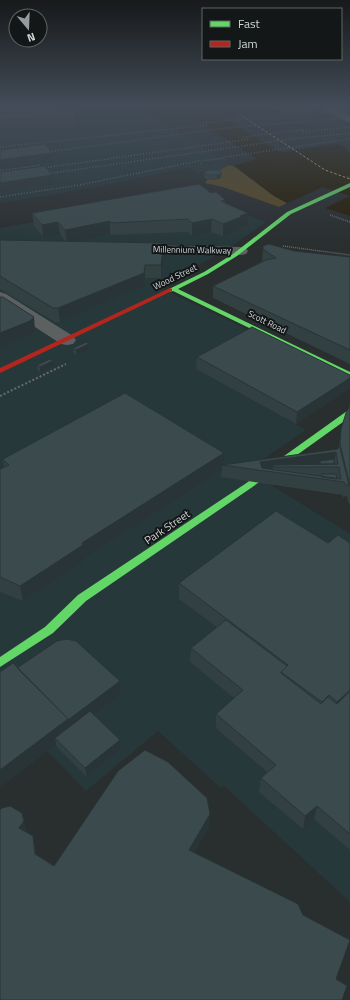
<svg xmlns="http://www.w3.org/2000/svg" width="350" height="1000" font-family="'Titillium Web',sans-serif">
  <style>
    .built { fill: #27383a }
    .green { fill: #594925 }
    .water { fill: #271e07 }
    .pier { fill: #292e2f }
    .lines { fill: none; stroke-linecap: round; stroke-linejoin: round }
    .river { fill: #271e07; fill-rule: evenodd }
    .ferry { stroke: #deb970; stroke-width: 1; stroke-dasharray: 2.5 2; stroke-linecap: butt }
    .path-far1 { stroke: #676a6b; stroke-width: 1.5; stroke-dasharray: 1 1; stroke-linecap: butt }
    .path { stroke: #676a6b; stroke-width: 2; stroke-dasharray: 2 2; stroke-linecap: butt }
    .street { fill: #5c6061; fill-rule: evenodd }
    .fast { fill: #63d668; fill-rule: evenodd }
    .jam { fill: #b3261e; fill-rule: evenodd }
    .rail { stroke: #636666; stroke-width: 1.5; stroke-dasharray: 1 2; stroke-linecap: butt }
    .wall { fill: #334042 }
    .shaded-wall { fill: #293436 }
    .building { fill: #3b4a4d; stroke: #293436; fill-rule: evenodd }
    .labels { text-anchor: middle; stroke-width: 4; stroke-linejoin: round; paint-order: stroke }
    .far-street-label { font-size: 9px; fill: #d1d7d9; stroke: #131718 }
    .street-label { font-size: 11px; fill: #d1d7d9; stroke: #131718 }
  </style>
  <rect width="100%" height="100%" fill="#292e2f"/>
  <path class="built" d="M0 109H44L146 116 162 121 229 165 209 174 205 171 198 173 194 170 186 168 96 187 0 203Z
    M213 201 266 222 225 251 158 287 259 335 197 369 306 430 247 470 350 534V902L224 786 221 788 158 731 86 791 47 751 0 788V228L40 221Z"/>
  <path class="green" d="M263 105H289L294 107 301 106 312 110 284 112Z
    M229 165 236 167 274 196 287 203 279 207 223 187 205 183 208 179 215 180 221 178V176L216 172Z"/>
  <path class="water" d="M132 105H263L281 112 167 121 162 120Z
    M335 144 344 146 350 153V216L324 208 287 203 274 196 234 166V164L252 159H256L257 158 283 152Z"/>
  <path class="pier" d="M283 112 280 115 255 116 168 123 161 121Z
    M334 142 341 143 278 153 232 166 234 162 272 152Z
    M350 175V196L325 208 350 216V218L324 210 285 204Z"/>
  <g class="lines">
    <path class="river" d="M178 105H204L280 152 350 179V196L312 184 262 162 181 110Z"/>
    <path class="ferry" d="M229 105 239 114 325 170 350 179"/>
    <path class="path-far1" d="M330 215 350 222
      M283 246 350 255"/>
    <path class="path" d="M0 396 66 364"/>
    <path class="street" d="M316 105H329L350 116V123L317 107Z
      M134 245 241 247 246 248 248 251 246 254 241 255 129 252 127 249 129 246Z
      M0 292 6 294 73 336 76 340 73 344 67 345 61 344 0 304Z"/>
    <path class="fast" d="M350 183V187L291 214 237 256 208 274 178 289 350 372V377L173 291 170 292 167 290 204 272 233 254 287 212Z
      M347 411H350V417L251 488 86 601 53 633 0 667V657L45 627 78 595 245 484Z"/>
    <path class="jam" d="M170 288 172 289V291L0 373V368Z"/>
    <path class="rail" d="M203 123 350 110
      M303 132 350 127
      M243 137 308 129
      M0 147 209 125
      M40 153 234 127 350 118
      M36 169 250 139
      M0 171 41 165
      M39 175 291 139 350 133
      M0 197 79 185 198 161 350 139"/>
  </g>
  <path class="wall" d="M6 105H19V107L53 112 75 111V126L0 127V108H5Z
    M70 105H100L91 109Z
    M226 159V163L202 166 200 164V160Z
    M204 172 221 177 217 179 209 180 205 178 204 176Z
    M211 193 225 200V203L248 213V225L241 228 240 230 223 236 211 232 192 236 188 232 111 235 110 234 74 241 164 243V256L161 278H145L144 286 60 322H55L0 289V240L65 241 60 234 43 237 34 226 32 213Z
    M263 249 294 251 350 257V364L213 298V286L263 261H262Z
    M89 344 90 349 77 355 73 353V348Z
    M197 357 350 375V388L296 424 196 369Z
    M37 365 54 366 40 372 37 370Z
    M350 405V506L348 501 347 496 343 497 342 495 221 477 222 470 85 558V560L23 601 0 592V469L4 467 3 459 224 453V465L337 450V448H339L341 429Z
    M328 543H350V850L314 819 303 829 259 792 261 778 267 772 216 728V714L234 698 190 662 191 648 217 627 179 599V583Z
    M17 668 120 681 121 695 95 715 120 740 121 749 87 777 57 747 56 744Z"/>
  <path class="shaded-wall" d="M18 105H19V110L23 109 24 117 15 118V112Z
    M91 105H100L91 109Z
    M75 111 76 119 75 126Z
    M52 153 53 162 0 169V160Z
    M226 159V163L202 166V162Z
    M222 173 221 177 217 179V175Z
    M52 175 53 184 0 192V183Z
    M248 213V225L241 228 240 230 223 236V224Z
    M212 219 211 232 192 236V223Z
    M110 221V234L67 243 65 230Z
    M58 222 60 234 43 237 42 225Z
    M164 243V256L161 278V265Z
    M145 265V278L144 286 60 322 58 308Z
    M34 317 35 330 32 334 0 348V333Z
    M89 344 90 349 77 355 76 350Z
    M53 361 54 366 40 372V367Z
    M350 378V388L296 424 297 412Z
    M336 452 334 464 320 461 319 466 273 465 272 472 259 470 260 462Z
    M224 453V465H222V470L85 558V560L23 601 20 586 82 543Z
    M120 681 121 695 59 742 55 738 56 744 0 788V770L68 719Z
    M350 690V701L334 717 337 702Z
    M120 740 121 749 87 777 85 768Z
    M317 806 314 819 303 829 305 816Z
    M210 814 209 828 189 863V850Z
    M24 821 28 835 19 828Z
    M33 836 36 850 38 868 35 854Z"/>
  <path class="building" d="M6 105H18V107L53 106 52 112 75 111V117L0 119V113L34 112V109H23L15 112H0V108H5Z
    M45 144 52 153 0 160V150Z
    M224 157 226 159 202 162 200 160Z
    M45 166 52 175 0 183V172Z
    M209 170H218L222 173 217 175H209L205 174 204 172Z
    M199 184 211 193 216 192 221 196 225 200 221 201 225 203 248 213 240 216 241 217 223 224 212 219 192 223 188 219 111 223 110 221 65 230 58 222 42 225 32 213Z
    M0 240 164 243 161 265H145L144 273 58 308H53L0 276Z
    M269 244 294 251 350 257V350L213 286 266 260 276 258 263 249V246Z
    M0 297H3L34 317 30 321 0 333Z
    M252 327 350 375V378L297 412 197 357Z
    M86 342 89 344 76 350 73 348Z
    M50 359 53 361 40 367 37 365Z
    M125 393 224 453 82 543 83 545 20 586 0 577V469L9 465 3 459Z
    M350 405V486L340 444 341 429 346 413Z
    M337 448H340L349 485H345L344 482 222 465 338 449ZM336 452 338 464 273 465V467H339L341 479 262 468 260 462Z
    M334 459V464H320V461Z
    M322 474H336L337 479 322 477Z
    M276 511 328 543 338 535 350 543V690L337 702 329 695 322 702 281 672 288 665 179 583Z
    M226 620 287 666 281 672V673L321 704 328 697 337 704 350 691V834L317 806 305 816 261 778 276 765 216 714 243 690 191 648Z
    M67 639 76 641 120 681 68 720 67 719H68L17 668 57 641Z
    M13 663 68 719 0 770V672Z
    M90 711 120 740 85 768 55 738Z
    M145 750 168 762 207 798 210 814 189 850 298 904 303 915 350 940 336 979 347 986 342 1000H0V810L2 808 10 806 22 813 24 821 19 828 33 836 35 854 54 866 118 771Z"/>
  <linearGradient id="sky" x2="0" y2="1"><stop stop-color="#17191a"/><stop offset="0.43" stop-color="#434c58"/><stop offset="1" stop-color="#434c58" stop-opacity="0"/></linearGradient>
  <rect width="350" height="245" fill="url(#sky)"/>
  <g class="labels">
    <g class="far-street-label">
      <text transform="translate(192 250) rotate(1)" y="3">Millennium Walkway</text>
      <text transform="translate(175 277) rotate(-26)" y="3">Wood Street</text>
      <text transform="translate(267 322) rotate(26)" y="3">Scott Road</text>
    </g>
    <g class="street-label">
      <text transform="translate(167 527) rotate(-34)" y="4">Park Street</text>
    </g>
  </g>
  <rect x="202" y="8" width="140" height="52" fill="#131718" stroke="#5f6465"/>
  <rect x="210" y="21" width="20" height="6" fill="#63d668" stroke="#5f6465"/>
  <text x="238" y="28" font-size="12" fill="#d1d7d9">Fast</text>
  <rect x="210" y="41" width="20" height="6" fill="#b3261e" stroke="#5f6465"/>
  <text x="238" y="48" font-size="12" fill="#d1d7d9">Jam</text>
  <g transform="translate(28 28) rotate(161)"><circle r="19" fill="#131718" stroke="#5f6465"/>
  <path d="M0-3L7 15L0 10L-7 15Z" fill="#969c9e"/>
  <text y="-6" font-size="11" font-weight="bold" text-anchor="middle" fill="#d1d7d9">N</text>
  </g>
</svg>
